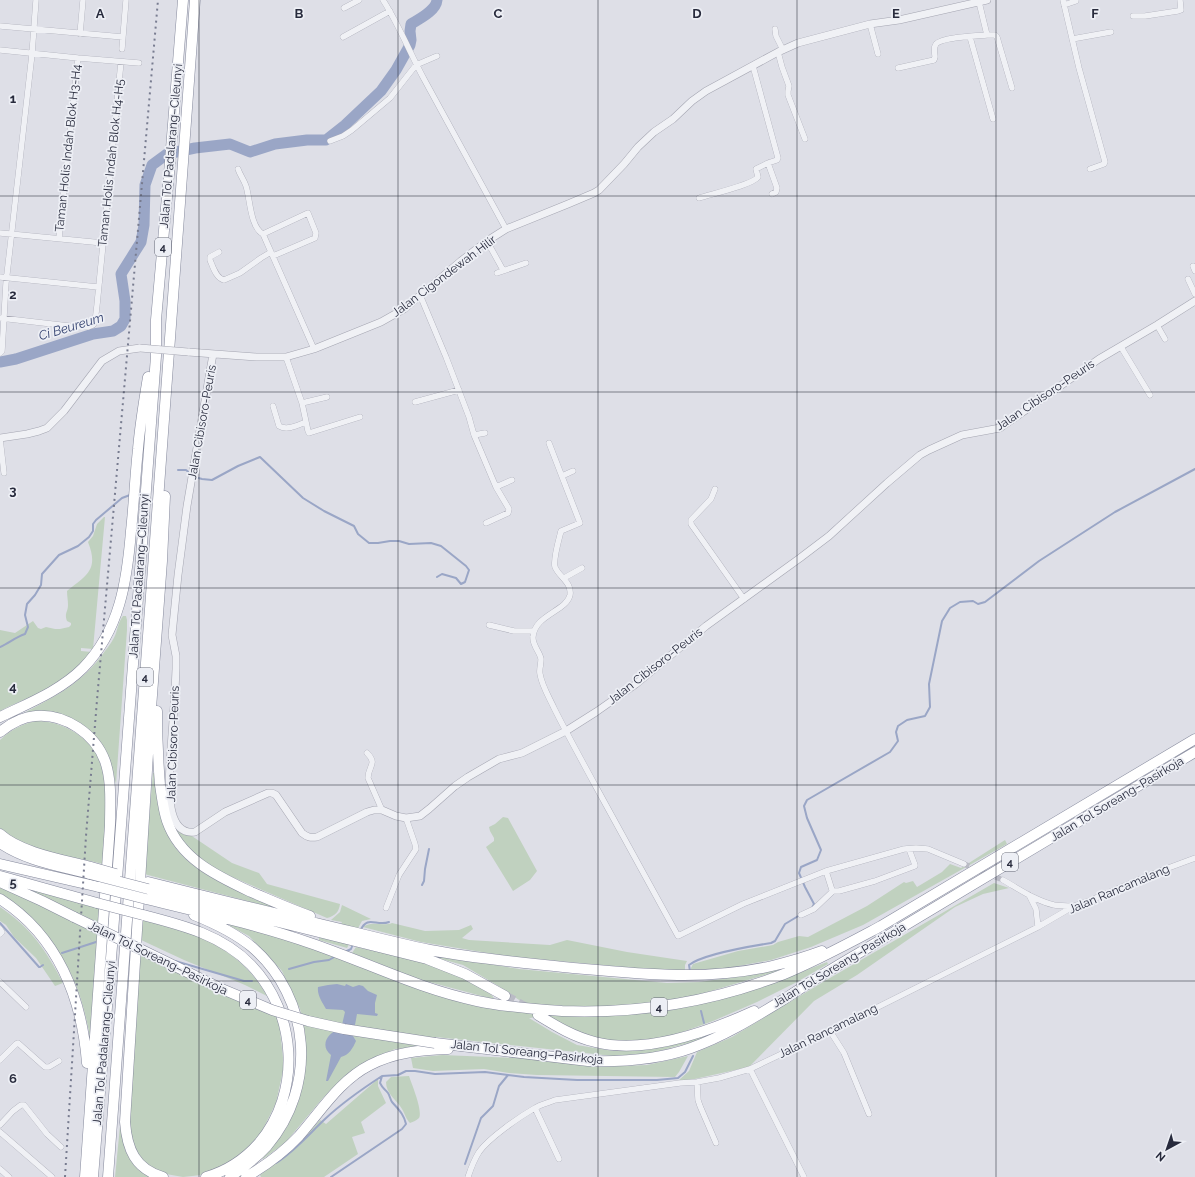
<svg xmlns="http://www.w3.org/2000/svg" width="1195" height="1177" font-family="Raleway,sans-serif">
  <style>
    .green { fill: #c0d1bf }
    .water { fill: #9aa6c6 }
    .lines { fill: none; stroke-linecap: round; stroke-linejoin: round }
    .stream { stroke: #9aa6c6; stroke-width: 2 }
    .river { stroke: #9aa6c6; stroke-width: 11 }
    .minor-tunnel { stroke: #babbc5; stroke-width: 5.5; stroke-dasharray: 5.5 3; stroke-linecap: butt }
    .motorway-tunnel { stroke: #babbc5; stroke-width: 10; stroke-dasharray: 10 5; stroke-linecap: butt }
    .minor-casing { stroke: #a4a5b1; stroke-width: 6 }
    .tertiary-casing { stroke: #a4a5b1; stroke-width: 8 }
    .motorway-casing { stroke: #868a9d; stroke-width: 11 }
    .minor { stroke: #f0f1f5; stroke-width: 5.5 }
    .tertiary { stroke: #f0f1f5; stroke-width: 7 }
    .motorway { stroke: #fff; stroke-width: 10 }
    .rail { stroke: #787c90; stroke-width: 2; stroke-dasharray: 2 4; stroke-linecap: butt }
    .tertiary-bridge-casing { stroke: #a4a5b1; stroke-width: 8; stroke-linecap: butt }
    .motorway-bridge-casing { stroke: #868a9d; stroke-width: 11; stroke-linecap: butt }
    .tertiary-bridge { stroke: #f0f1f5; stroke-width: 7 }
    .motorway-bridge { stroke: #fff; stroke-width: 10 }
    .grid { fill: none; stroke: #282b3d; stroke-width: 1; stroke-opacity: 0.55 }
    .labels { text-anchor: middle; stroke-width: 3.5; stroke-linejoin: round; paint-order: stroke }
    .shield { fill: #edeff5; stroke: #636674; stroke-width: 1 }
    .shield-label { font-size: 11px; font-weight: bold; fill: #282b3d }
    .street-label { font-size: 12px; fill: #282b3d; stroke: #edeff5 }
    .water-label { font-size: 13px; font-style: italic; fill: #33416f; stroke: #edeff5 }
    .grid-label { font-size: 13px; text-anchor: middle; font-weight: bold; fill: #282b3d; stroke: #edeff5; stroke-width: 3.5; stroke-linejoin: round; paint-order: stroke }
  </style>
  <rect width="100%" height="100%" fill="#dedfe7"/>
  <path class="green" d="M104 517H105L93 649 81 648V651L92 652C81 663 71 673 59 681 41 694 19 701 0 711V630L15 633 33 621 38 628 41 629 46 627 55 629H60L69 627 71 625V623L67 621C64 613 68 612 68 605 68 600 67 596 67 591 87 575 99 570 88 542L93 536 97 524Z
    M123 616H126L127 620V630L116 784 109 757 102 745 75 722 20 715C54 697 82 684 105 651 109 646 114 639 116 633 118 627 119 621 123 616Z
    M36 721C51 721 63 725 76 733 85 739 94 747 98 758 111 786 105 833 103 864 71 856 24 851 0 828V740C10 730 22 724 36 721Z
    M153 773H155C157 793 159 814 167 833 184 875 248 894 286 911L144 874Z
    M503 817 508 818 537 871 530 880 513 891 486 847 494 841V838L490 831 489 827 495 824Z
    M171 822 232 863 259 873 267 884 340 904C339 912 335 916 327 918L209 867 182 841Z
    M1005 840 1007 844 863 925 811 947 771 960 728 968 691 971V968L693 964 738 951 773 945 778 942 799 936 808 937 867 906 904 882 906 883 913 881 917 887 942 872 950 864 961 868Z
    M994 883 1009 888 983 894 955 907 857 975 814 1001 749 1067 690 1080H679L689 1071 697 1052 732 1037 823 982Z
    M15 884 100 909 99 923Z
    M0 887 98 932 90 1037C84 1006 77 979 58 952 52 943 43 935 36 927 24 915 14 904 0 894Z
    M342 905 371 919 362 921 347 948 319 940V937L334 940 342 922 331 920 340 912Z
    M0 907C31 928 46 950 63 983L55 986 36 958 14 937 6 925 0 921Z
    M141 920C193 931 240 947 267 996L245 985 184 960 139 939Z
    M229 922 319 950 425 991 587 1016 776 982 827 962 828 964 795 983 757 1002 713 1021 677 1034 647 1043 601 1041 543 1017 529 1018 552 1032 577 1045 613 1051 650 1049 743 1020 699 1040 652 1053 613 1056 436 1037 433 1045 395 1049 370 1059 346 1075 322 1099 285 1143 263 1159 261 1157 278 1140 287 1127 299 1100 306 1066 305 1033 300 1009 282 971 249 936 230 926Z
    M392 923 425 931 459 930 471 925 473 929 462 938 469 940 550 945 567 940 627 952 687 961 685 965V971L645 969 506 956 421 942 363 927C372 920 382 927 392 923Z
    M356 947 416 960 466 978 488 991 494 998 493 999 418 979 352 953Z
    M137 951 276 1014 279 1022 284 1066 276 1103 261 1133 242 1154 220 1169 201 1175 183 1177 166 1174 152 1168 136 1154 130 1133V1112Z
    M431 954 519 969 667 983 699 982 744 976 785 967V969L691 997 634 1005 591 1007 567 1006 525 1004 500 987 463 965 430 956Z
    M442 1055 537 1059 593 1067 647 1065 688 1056 679 1072 675 1077 537 1075 509 1073 484 1069 433 1071 413 1068 411 1058Z
    M409 1076C412 1085 423 1111 419 1118 417 1120 413 1122 410 1123 406 1119 405 1114 402 1109 397 1100 386 1094 386 1082L391 1077Z
    M378 1079V1086L386 1103 361 1122 365 1133 352 1137 358 1154 324 1177H261L260 1175 283 1158 300 1143 320 1120 326 1124Z
    M120 1126 125 1150 134 1165 149 1177H115Z"/>
  <path class="water" d="M337 984 345 986 346 984 353 987 359 985 363 986 368 991 377 995 375 1003V1013L378 1014 377 1016 357 1014 353 1036 356 1041C353 1048 349 1055 341 1057L328 1081H326L331 1055C319 1046 328 1031 341 1029L345 1012 343 1010 326 1009C322 1002 317 995 318 987L328 985Z"/>
  <g class="lines">
    <path class="stream" d="M178 470H186L191 474
      M195 477 202 479 212 480 238 466 260 457 303 498 324 511 354 526 358 534 369 543H378L390 541H399L409 544 431 543 441 546 466 566 469 570 465 582 461 584 456 578 442 574 437 577
      M0 647C9 643 16 637 25 634L28 627 25 615 27 604 35 595 41 585 42 574 59 555 78 546 89 537 93 531V524L96 520 122 498 130 495
      M422 885 424 881 425 869 429 849
      M812 908 814 904 805 887 799 873 801 867 817 860 821 850 807 818 804 806 807 800 890 752 898 741 896 732 898 726 907 720 925 716 930 707 929 684 942 621 950 608 960 602 973 601 978 604 985 602 1039 561 1115 512 1195 469
      M0 923 39 967H40L43 965
      M360 931C368 914 376 927 389 922
      M345 952 351 949 353 944
      M62 953 96 942
      M175 961 244 981H252
      M289 969 314 962 329 960 336 956
      M690 971 689 965C703 954 752 946 771 943L775 941 785 924 800 915
      M701 1011 704 1023
      M276 1163C295 1151 309 1134 325 1119 342 1103 362 1089 382 1076
      M465 1164 481 1118 493 1106 499 1086 508 1075
      M331 1177 402 1129 406 1124C404 1114 398 1109 392 1102 390 1099 390 1096 388 1093 384 1088 383 1089 380 1083L382 1076 398 1075 406 1071H415L435 1074 485 1072 524 1077 577 1080H657L678 1078 685 1072 693 1056"/>
    <path class="river" d="M0 362 16 359 93 334 113 331 121 326 125 319V301L121 274 141 242 144 225 145 185 152 165 167 154 195 148 230 144 250 152 275 144 307 140H326L345 125 381 91 396 70 410 45 411 40 410 31 411 24C419 19 436 11 437 0"/>
    <path class="minor-tunnel" d="M964 864 1003 880"/>
    <path class="motorway-tunnel" d="M505 996 528 1009"/>
    <g class="minor-casing">
      <path id="minor" d="M383 0C399 25 410 53 424 79 451 129 479 179 506 229
        M1063 0 1079 68 1105 162 1104 164 1090 169
        M1064 5 1076 1V0
        M344 8 359 0
        M1133 16H1145L1178 11 1181 10 1180 0
        M870 24 878 54
        M0 26 123 37
        M775 29 776 36 783 50
        M80 34 83 0
        M987 35H995L997 37 1012 88
        M343 37 390 11
        M970 37 993 119
        M1072 39 1111 32
        M122 49 126 0
        M0 50 78 58 139 63
        M778 52 782 67 789 86 788 91V95L805 139
        M753 66 778 158 777 160 768 163 777 188 776 192 772 194
        M898 68 934 60 935 57C935 53 933 48 936 44 942 37 976 36 987 35L979 2
        M330 141 343 136 352 130 390 98 416 65 437 56
        M238 169C240 175 244 180 246 186 250 198 250 227 263 234L314 349
        M699 198C711 194 752 185 758 177L756 169 768 163
        M0 233 103 243
        M263 234 308 213 316 233 315 238 273 256
        M59 238 78 58
        M487 241 503 270
        M219 252 210 257V260C213 267 216 278 224 280L240 273 261 258 271 252
        M1193 266 1195 271
        M497 273 526 263
        M0 277 98 287
        M1188 279 1195 294
        M420 295 446 357 469 417 474 435 496 487 509 509 508 513 486 523
        M0 318 78 327H88L93 325 95 322 97 305 121 62
        M1157 325 1165 339
        M1121 347 1150 395
        M0 353 2 351 6 283 32 54 36 0
        M286 357 302 403 308 431 309 433 360 417
        M415 402 459 390
        M302 403 327 397
        M273 406 279 426C287 431 298 425 306 422
        M474 435 485 433
        M0 438 4 473
        M549 443 580 523 561 531C559 539 553 559 555 567 559 577 572 582 570 595 567 611 534 615 533 637 532 645 540 652 541 659 541 665 539 669 540 674 542 686 549 697 554 708 567 734 581 759 595 785 623 836 651 886 678 936L743 904 826 871 904 849 916 848 928 849 964 864
        M562 476 573 471
        M496 487 512 480
        M715 489 711 499 691 520V524L744 599
        M564 578 582 568
        M489 625 514 631H534
        M367 753C378 764 368 766 368 778L382 810
        M826 871 832 890 833 891H839L875 881 915 866V865L909 849
        M1003 880C1019 889 1036 901 1054 905 1061 906 1067 906 1074 906
        M1029 895 1036 909 1038 927
        M386 908 399 875 416 849 415 844 406 818
        M801 915 814 909 833 891
        M0 929 2 932 0 934
        M0 982 26 1007
        M830 1031 844 1053 869 1114
        M0 1060 16 1044 18 1043 45 1067H49L59 1061
        M750 1069 804 1177
        M697 1082 698 1100 700 1106 716 1143
        M535 1108 559 1159
        M0 1125 13 1111 21 1105H24L47 1134 61 1147
        M0 1132 52 1177
        M0 1169 9 1177
        M468 1177C471 1168 474 1160 479 1152 489 1138 519 1117 535 1108 541 1104 548 1103 555 1100L680 1083 697 1082 719 1078 750 1069 830 1031 1038 927 1074 906 1091 900 1152 874 1195 858"/>
    </g>
    <g class="tertiary-casing">
      <path id="tertiary" d="M188 352 256 357H286L314 349 381 322 404 309 461 261 487 241 506 229 568 204 594 193 599 190 624 164 638 147 654 132 673 119 692 101 706 91 778 52 798 43 870 24 899 20 987 0
        M213 354 187 506 178 575 172 635 176 656V669C175 695 173 722 171 748 170 769 167 792 172 812 175 824 181 834 195 832L225 812 268 793H272L276 795 302 833C307 837 310 838 317 837L367 812 374 810H382L396 816 406 818 420 816 429 809 455 786 468 777 499 759 522 753 566 731 596 712 636 684 706 626 800 558 829 536 887 483 920 455 929 450 962 435 1000 428 1099 359 1157 325 1195 301
        M0 438 27 434 39 431 47 428 64 411 102 361 119 351 140 348"/>
    </g>
    <g class="motorway-casing">
      <path id="motorway" d="M157 711C157 736 158 760 160 785 162 797 163 809 167 821 180 859 217 876 251 892 270 900 290 909 310 916
        M0 717C29 703 60 691 83 668 120 630 127 581 131 531 134 504 135 477 138 449 140 425 144 401 148 377
        M0 732C10 724 22 717 35 716 65 713 95 734 105 761 112 781 110 804 110 825L85 1177
        M0 834C21 853 64 860 91 867
        M0 843C26 861 60 866 90 874
        M0 864 99 887
        M0 876 97 903
        M0 882 42 901 74 917
        M148 882C204 896 260 910 316 923 354 932 392 942 430 950 477 959 525 963 573 968 640 974 707 981 772 966 789 962 806 957 822 951
        M150 890 427 959 465 974 505 996
        M0 899C58 936 82 998 87 1063
        M146 899C202 913 256 924 310 943 366 962 419 989 477 1001 505 1007 533 1009 562 1011 639 1014 712 1002 784 974 818 960 849 943 881 926L1195 739
        M143 915C182 925 222 935 251 965 297 1013 302 1092 259 1143 244 1160 227 1171 206 1177
        M194 915C214 923 235 933 252 947 311 998 318 1086 267 1146 256 1158 243 1168 230 1177
        M538 1015C556 1026 574 1037 595 1042 645 1055 708 1032 754 1011
        M435 1043 588 1061C623 1062 658 1060 691 1048 725 1036 755 1017 786 998 810 982 835 967 859 953 971 886 1083 818 1195 752
        M93 1177 112 946 156 356V320L169 174 183 0
        M108 1177 195 0
        M163 1177C135 1169 127 1149 125 1122L150 722 162 561 165 496
        M246 1177C265 1166 283 1153 299 1136 321 1111 340 1080 370 1065 395 1052 421 1050 448 1049"/>
    </g>
    <use href="#minor" class="minor"/>
    <use href="#tertiary" class="tertiary"/>
    <use href="#motorway" class="motorway"/>
    <path class="rail" d="M65 1177 86 836 97 700 158 0"/>
    <g class="tertiary-bridge-casing">
      <path id="tertiary-bridge" d="M140 348 188 352"/>
    </g>
    <g class="motorway-bridge-casing">
      <path id="motorway-bridge" d="M91 867 116 874
        M90 874 148 889
        M99 887 146 899
        M97 903 143 915
        M74 917 222 989 272 1010 308 1021 344 1029 435 1043"/>
    </g>
    <use href="#tertiary-bridge" class="tertiary-bridge"/>
    <use href="#motorway-bridge" class="motorway-bridge"/>
  </g>
  <path class="grid" d="M199 0V1177M398 0V1177M598 0V1177M797 0V1177M996 0V1177M0 196H1195M0 392H1195M0 588H1195M0 785H1195M0 981H1195"/>
  <g class="labels">
    <g class="shield">
      <rect x="155" y="238" width="16" height="18" rx="3"/>
      <rect x="137" y="668" width="16" height="18" rx="3"/>
      <rect x="1002" y="853" width="16" height="18" rx="3"/>
      <rect x="240" y="991" width="16" height="18" rx="3"/>
      <rect x="651" y="998" width="16" height="18" rx="3"/>
    </g>
    <g class="shield-label">
      <text x="163" y="251">4</text>
      <text x="145" y="681">4</text>
      <text x="1010" y="866">4</text>
      <text x="248" y="1004">4</text>
      <text x="659" y="1011">4</text>
    </g>
    <g class="street-label">
      <text transform="translate(171 146) rotate(-85)" y="4">Jalan Tol Padalarang–Cileunyi</text>
      <text transform="translate(68 148) rotate(-84)" y="4">Taman Holis Indah Blok H3-H4</text>
      <text transform="translate(111 163) rotate(-84)" y="4">Taman Holis Indah Blok H4-H5</text>
      <text transform="translate(444 276) rotate(-37)" y="4">Jalan Cigondewah Hilir</text>
      <text transform="translate(1045 395) rotate(-34)" y="4">Jalan Cibisoro-Peuris</text>
      <text transform="translate(202 422) rotate(-80)" y="4">Jalan Cibisoro-Peuris</text>
      <text transform="translate(139 576) rotate(-86)" y="4">Jalan Tol Padalarang–Cileunyi</text>
      <text transform="translate(655 666) rotate(-38)" y="4">Jalan Cibisoro-Peuris</text>
      <text transform="translate(173 744) rotate(-88)" y="4">Jalan Cibisoro-Peuris</text>
      <text transform="translate(1117 799) rotate(-31)" y="4">Jalan Tol Soreang–Pasirkoja</text>
      <text transform="translate(1119 889) rotate(-23)" y="4">Jalan Rancamalang</text>
      <text transform="translate(158 958) rotate(26)" y="4">Jalan Tol Soreang–Pasirkoja</text>
      <text transform="translate(839 965) rotate(-31)" y="4">Jalan Tol Soreang–Pasirkoja</text>
      <text transform="translate(828 1031) rotate(-26)" y="4">Jalan Rancamalang</text>
      <text transform="translate(104 1043) rotate(-85)" y="4">Jalan Tol Padalarang–Cileunyi</text>
      <text transform="translate(527 1052) rotate(6)" y="4">Jalan Tol Soreang–Pasirkoja</text>
    </g>
    <g class="water-label">
      <text transform="translate(71 326) rotate(-17)" y="5">Ci Beureum</text>
    </g>
  </g>
  <g class="grid-label">
    <text x="100" y="18">A</text>
    <text x="299" y="18">B</text>
    <text x="498" y="18">C</text>
    <text x="697" y="18">D</text>
    <text x="896" y="18">E</text>
    <text x="1095" y="18">F</text>
    <text x="13" y="103">1</text>
    <text x="13" y="299">2</text>
    <text x="13" y="495">3</text>
    <text x="13" y="691">4</text>
    <text x="13" y="887">5</text>
    <text x="13" y="1083">6</text>
  </g>
  <g transform="translate(1167 1149) rotate(220)" stroke="#edeff5" stroke-width="3" paint-order="stroke">
  <path d="M0-3L7 15L0 10L-7 15Z" fill="#282b3d"/>
  <text y="-6" font-size="11" font-weight="bold" text-anchor="middle" fill="#282b3d">N</text>
  </g>
</svg>
